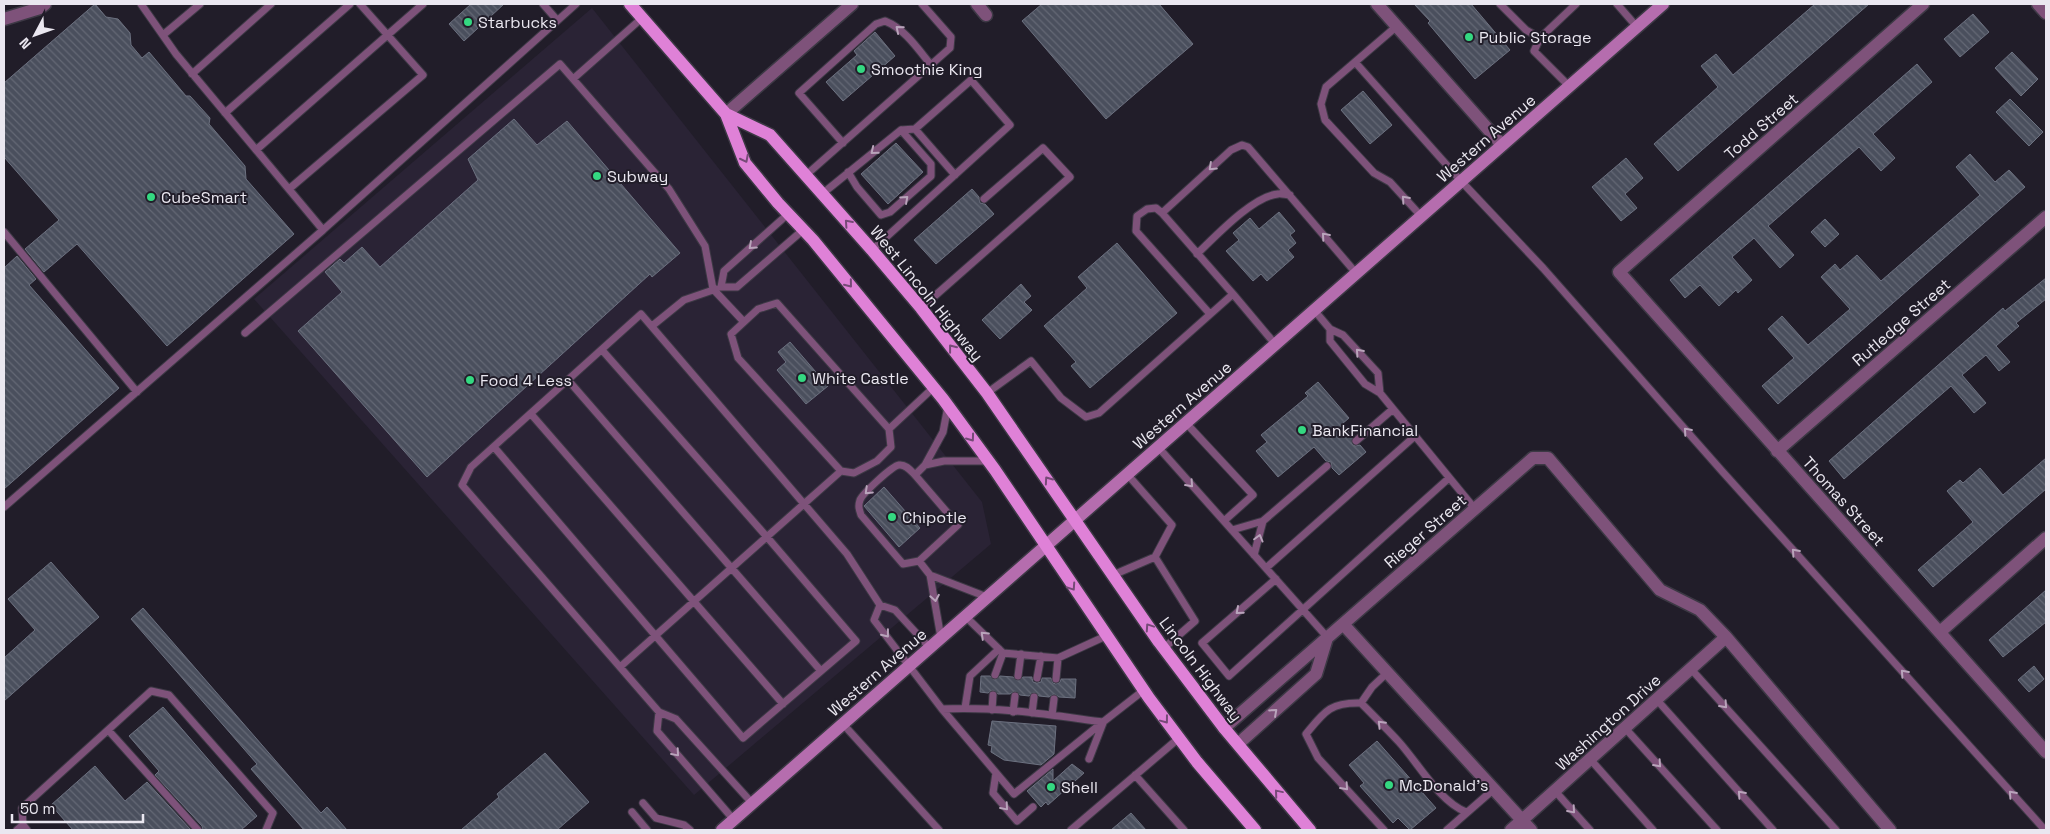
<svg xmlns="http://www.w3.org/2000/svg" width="2050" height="834" font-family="'Space Grotesk',sans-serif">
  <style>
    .built { fill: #2a2335 }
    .building { fill: url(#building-back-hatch); stroke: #6c7180 }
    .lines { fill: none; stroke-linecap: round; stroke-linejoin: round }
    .service-casing { stroke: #3d3945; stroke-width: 9 }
    .minor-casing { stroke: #3d3945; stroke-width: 15 }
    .secondary-casing { stroke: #3d3945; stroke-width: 15 }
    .primary-casing { stroke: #3d3945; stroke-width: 15 }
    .service { stroke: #7e527a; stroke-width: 7 }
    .minor { stroke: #7e527a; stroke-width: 12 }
    .secondary { stroke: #b56dae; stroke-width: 12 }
    .primary { stroke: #df81d7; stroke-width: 12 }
    .oneway { stroke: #b9a4bb }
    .oneway2 { stroke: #764a77 }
    .poi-dot { fill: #34d881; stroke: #211d29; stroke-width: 2 }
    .labels { text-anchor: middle; stroke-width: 4; stroke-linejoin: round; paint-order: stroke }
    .poi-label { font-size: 16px; fill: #eae7f0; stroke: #211d29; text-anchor: start }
    .street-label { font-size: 16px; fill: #eae7f0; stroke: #211d29 }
  </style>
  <defs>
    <pattern id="building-back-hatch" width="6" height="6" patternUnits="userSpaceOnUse" patternTransform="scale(1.25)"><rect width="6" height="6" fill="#4a4f5d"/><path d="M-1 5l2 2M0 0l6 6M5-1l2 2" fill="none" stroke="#646875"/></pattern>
  </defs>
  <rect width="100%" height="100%" fill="#211d29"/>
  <path class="built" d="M592 8 982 502 991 544 694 795 254 299Z"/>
  <path class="building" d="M95 4 106 17 118 19 130 33 131 45 142 58 149 52 186 96H190L210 118 209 124 245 166 246 179 294 234 167 346 77 244 44 272 25 249 59 220 4 157V83Z
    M471 4H504L464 41 449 24Z
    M1042 4H1159L1193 44 1106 119 1022 21Z
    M1414 4H1471L1510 50 1475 79 1428 23 1430 21Z
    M1815 4H1869L1678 171 1654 144 1718 87 1701 66 1716 54 1733 75Z
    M1973 14 1989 32 1960 57 1944 39Z
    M875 32 895 56 843 101 826 82 857 55 854 51Z
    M2012 52 2038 79 2021 96 1995 68Z
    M1917 64 1932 82 1873 134 1895 158 1881 171 1859 147 1768 226 1794 255 1780 268 1754 238 1732 257 1752 280 1738 293 1736 290 1719 306 1700 285 1685 298 1670 280Z
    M1363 91 1392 125 1370 144 1341 110Z
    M2010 99 2043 132 2029 146 1996 112Z
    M514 119 537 145 567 121 680 253 652 277 650 274 427 477 298 331 342 292 325 272 340 259 344 263 362 247 380 267 478 180 468 159Z
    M896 143 923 172 888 204 861 174Z
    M1970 154 1995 182 2009 170 2025 187 1778 404 1762 386 1794 358 1768 329 1782 316 1808 345 1850 309 1821 277 1835 264 1840 270 1857 255 1881 281 1980 195 1956 167Z
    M1626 158 1643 178 1625 194 1637 208 1621 221 1592 187Z
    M972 189 979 197 980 203 985 204 994 214 936 264 914 240Z
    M1279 212 1295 231 1290 235 1296 243 1288 250 1294 257 1267 281 1261 274 1253 281 1226 251 1239 240 1233 233 1250 218 1259 229Z
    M1825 219 1839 234 1825 247 1811 232Z
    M1117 243 1177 313 1090 388 1071 366 1076 362 1044 326 1087 288 1078 277Z
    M17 256 36 279 29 285 119 388 4 489V268Z
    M2046 278V299L2016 323 2019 326 1996 346 2010 362 1999 371 1986 355 1962 375 1986 403 1974 413 1951 386 1844 479 1829 461 2003 308 2005 311Z
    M1021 284 1031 296 1024 302 1032 310 1000 339 982 320Z
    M790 342 828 386 806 404 777 370 786 362 778 352Z
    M1318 382 1349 418 1342 424 1353 437 1352 444 1355 446 1360 445 1366 452 1339 475 1332 468 1331 462 1326 461 1314 447 1278 477 1256 451 1267 442 1261 435 1308 396 1305 393Z
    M2046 458V489L1933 587 1918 570 1973 522 1947 491 1960 480 1963 483 1980 468 2003 495Z
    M884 487 920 528 899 547 864 506Z
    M51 562 99 617 4 701V658L35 630 8 599Z
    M2046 590V622L2003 657 1989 640Z
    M143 608 321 813 327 807 347 830H304L251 769 257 764 131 619Z
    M2034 666 2044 679 2029 692 2018 680Z
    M981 676H990L995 680 1000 676 1013 677 1018 681 1023 677H1032L1033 682 1037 683 1041 682 1042 678H1051L1053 683 1056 684 1060 682 1061 679H1076L1075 698 1059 697 1054 694 1049 697 1039 696 1034 692 1029 696 1020 695 1015 691 1010 694H998L993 690 988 693 980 692Z
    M163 707 257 816 241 830H203L202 826 155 775 159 771 129 736Z
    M992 721 1056 726 1054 754 1041 765 1004 760 991 752 992 746 988 745Z
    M1377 741 1436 808 1410 830 1398 818 1393 823 1360 786 1364 783 1349 765Z
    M545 753 589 802 557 830H461L499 797 497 794Z
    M1072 764 1084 773 1048 805 1046 802 1041 807 1027 791 1053 769V781Z
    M95 766 125 801 147 782 191 830H73L51 805Z
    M1131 813 1146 830H1111Z"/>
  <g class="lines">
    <g class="service-casing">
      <path id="service" d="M543 4 557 20
        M1500 4 1526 30 1540 38
        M1617 4 1637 27
        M1397 26 1326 87 1321 104 1325 120 1374 173 1390 182 1421 216
        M163 35 200 4
        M1355 62 1461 181 1543 268 1721 470 2045 830
        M192 74 271 4
        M573 79 642 18
        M1569 86 1534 51 1540 38 1576 4
        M225 113 350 4
        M915 129 955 175
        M843 143 799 93 876 24 885 21C905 29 918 49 931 65
        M256 150 423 4
        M848 172 857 187 881 215 890 212 931 176V164L901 130
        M805 176 950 48 951 37 922 4
        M289 189 423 75 360 4
        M822 194 901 130 915 129 971 80 1010 125 872 250
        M1162 213 1231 150 1242 145 1248 147 1356 273
        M788 214 724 271 721 287H737L803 230
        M323 230 576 4
        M4 232 137 392
        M1197 254C1215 237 1253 196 1278 194 1281 193 1286 195 1290 195
        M777 303 889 429 891 447 877 461 854 473 841 471 738 358 731 334 758 309Z
        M921 308 1070 177 1043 148 984 199
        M1314 310 1330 329
        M1210 314 1136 231 1137 216 1147 209 1156 208 1162 213 1233 294
        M652 326 684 300 716 289
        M245 333 560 64 669 189 705 246 713 289 744 322
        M568 380 821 671
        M987 393 1031 361 1061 398 1086 417 1099 413 1233 294 1275 344
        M1380 393 1378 373 1343 335 1330 329V341L1365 384 1380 393 1475 509
        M948 406 943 432 925 465 944 461H988
        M531 414 783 704
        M1186 423 1253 495 1224 521
        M889 429 933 388
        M1356 441 1393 409
        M494 447 743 738 856 641 767 537 602 350
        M1158 447 1328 638
        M1127 474 1172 525 1155 557 1195 621 1164 648
        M915 475 958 525 919 561 930 575
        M4 507 323 230 176 54 141 4
        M1232 530 1263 521 1327 466
        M1254 555 1263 521
        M919 561 903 564 861 515C859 509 858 506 860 500 863 493 892 466 899 465 906 464 911 471 915 475L925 465
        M1266 568 1415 436
        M1113 575 1155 557
        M1276 579 1202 643 1229 676 1449 478
        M965 616 1003 653 1058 658 1106 636
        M941 638 930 575 987 597
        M930 648 895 610 880 605 874 620 942 709C996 706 1050 715 1103 722L1144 690
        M620 667 841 471
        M1691 669 1836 830
        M995 675 1003 653
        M1018 676 1021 654
        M1037 678 1041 656
        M1056 679 1058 658
        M1657 700 1773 830
        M1361 703 1372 687 1388 672
        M965 708 970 676 999 649
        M942 709 1014 794 1103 722
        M992 710 993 695
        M659 712 657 731 734 820
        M1013 712 1015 696
        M1032 713 1034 697
        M1052 715 1054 699
        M843 724 939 830
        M1625 728 1717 830
        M109 731 198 830
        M1089 759 1103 723
        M1590 759 1653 830
        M996 773 993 793 1017 821 1033 807
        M1135 775 1184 830
        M1555 791 1590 830
        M643 803 656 818 684 825 690 830
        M752 803 676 719 659 712 462 485 471 467 641 314 847 554 880 605
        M632 812 647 830
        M23 825 22 808 151 691 169 695 273 813 266 830
        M17 830 23 825 27 830
        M1071 830 1179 738
        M1384 830 1318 758 1306 734C1324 712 1330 702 1361 703 1374 716 1387 729 1399 742 1418 763 1439 801 1466 812
        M1447 830 1494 789"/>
    </g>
    <g class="minor-casing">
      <path id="minor" d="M977 4 986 15
        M1377 4 1502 145
        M1923 4 1619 272 2046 752
        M2038 4 2046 13
        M4 19 40 8 45 4
        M726 114 852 4
        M1777 451 2046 217
        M1343 624 1531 830
        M1940 632 2046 538
        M1224 728 1533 458H1548L1660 590 1700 610 1726 637 1890 830
        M1238 744 1316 674 1327 638
        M1511 830 1726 637"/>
    </g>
    <g class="secondary-casing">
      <path id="secondary" d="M722 830 1663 4"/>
    </g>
    <g class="primary-casing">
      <path id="primary" d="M630 4 726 114 745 163 778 203 813 240 943 399 995 470 1149 698 1197 762 1255 830
        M726 114 770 135 872 250 921 308 987 393 1159 642 1224 728 1310 830"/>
    </g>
    <use href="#service" class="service"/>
    <use href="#minor" class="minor"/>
    <use href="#secondary" class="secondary"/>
    <use href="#primary" class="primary"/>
  </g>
  <defs><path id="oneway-chevron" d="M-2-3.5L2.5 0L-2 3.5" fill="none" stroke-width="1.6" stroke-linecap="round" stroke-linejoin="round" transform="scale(1.25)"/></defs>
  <g class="oneway">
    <use href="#oneway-chevron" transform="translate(899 29) rotate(-140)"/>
    <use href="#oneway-chevron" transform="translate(874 151) rotate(141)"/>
    <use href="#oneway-chevron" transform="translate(1212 167) rotate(137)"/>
    <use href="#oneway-chevron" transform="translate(905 199) rotate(-42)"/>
    <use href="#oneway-chevron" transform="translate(1405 199) rotate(-132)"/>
    <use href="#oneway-chevron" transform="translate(1325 236) rotate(-131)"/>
    <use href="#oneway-chevron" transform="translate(752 246) rotate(138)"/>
    <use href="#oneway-chevron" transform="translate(1359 352) rotate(-132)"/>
    <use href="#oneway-chevron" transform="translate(1687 431) rotate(-131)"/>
    <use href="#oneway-chevron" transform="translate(1190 484) rotate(48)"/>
    <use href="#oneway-chevron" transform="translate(868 491) rotate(136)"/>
    <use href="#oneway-chevron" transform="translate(1259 538) rotate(-75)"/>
    <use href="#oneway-chevron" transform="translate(1795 552) rotate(-132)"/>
    <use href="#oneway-chevron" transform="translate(935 598) rotate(80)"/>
    <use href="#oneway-chevron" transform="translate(1239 611) rotate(139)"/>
    <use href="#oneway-chevron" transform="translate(886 634) rotate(52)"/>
    <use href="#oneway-chevron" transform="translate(984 635) rotate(-136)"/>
    <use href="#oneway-chevron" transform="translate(1904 673) rotate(-132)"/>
    <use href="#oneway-chevron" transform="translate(1724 705) rotate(48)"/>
    <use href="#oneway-chevron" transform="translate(1274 712) rotate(-42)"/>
    <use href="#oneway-chevron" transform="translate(1381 724) rotate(-134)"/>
    <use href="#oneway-chevron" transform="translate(676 753) rotate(49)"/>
    <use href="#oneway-chevron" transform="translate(1658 764) rotate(48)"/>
    <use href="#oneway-chevron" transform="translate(1345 787) rotate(48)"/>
    <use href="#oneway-chevron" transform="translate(1741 794) rotate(-132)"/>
    <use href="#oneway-chevron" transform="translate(2012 794) rotate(-132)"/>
    <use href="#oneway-chevron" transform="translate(1005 807) rotate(49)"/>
    <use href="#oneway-chevron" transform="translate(1572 810) rotate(49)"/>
  </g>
  <g class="oneway2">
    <use href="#oneway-chevron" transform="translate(745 159) rotate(63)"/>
    <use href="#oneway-chevron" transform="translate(848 223) rotate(-132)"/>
    <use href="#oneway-chevron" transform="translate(849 284) rotate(51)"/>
    <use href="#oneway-chevron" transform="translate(952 348) rotate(-128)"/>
    <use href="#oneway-chevron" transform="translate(971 438) rotate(54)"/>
    <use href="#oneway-chevron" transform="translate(1048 480) rotate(-125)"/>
    <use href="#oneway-chevron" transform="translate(1072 587) rotate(56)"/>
    <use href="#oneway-chevron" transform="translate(1149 627) rotate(-124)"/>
    <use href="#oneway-chevron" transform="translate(1165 720) rotate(53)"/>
    <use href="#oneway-chevron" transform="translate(1278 793) rotate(-130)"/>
  </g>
  <g class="poi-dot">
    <circle cx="468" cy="22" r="5"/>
    <circle cx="1469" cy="37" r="5"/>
    <circle cx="861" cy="69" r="5"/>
    <circle cx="597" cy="176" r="5"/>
    <circle cx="151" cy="197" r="5"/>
    <circle cx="802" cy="378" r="5"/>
    <circle cx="470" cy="380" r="5"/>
    <circle cx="1302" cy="430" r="5"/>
    <circle cx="892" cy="517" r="5"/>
    <circle cx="1389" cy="785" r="5"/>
    <circle cx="1051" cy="787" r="5"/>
  </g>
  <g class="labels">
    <g class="poi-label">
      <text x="478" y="28">Starbucks</text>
      <text x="1479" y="43">Public Storage</text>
      <text x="871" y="75">Smoothie King</text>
      <text x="607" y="182">Subway</text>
      <text x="161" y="203">CubeSmart</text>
      <text x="812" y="384">White Castle</text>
      <text x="480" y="386">Food 4 Less</text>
      <text x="1312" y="436">BankFinancial</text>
      <text x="902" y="523">Chipotle</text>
      <text x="1399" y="791">McDonald's</text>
      <text x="1061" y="793">Shell</text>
    </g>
    <g class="street-label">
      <text transform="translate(1761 126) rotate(-41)" y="6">Todd Street</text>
      <text transform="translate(1486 138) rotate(-41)" y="6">Western Avenue</text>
      <text transform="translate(927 293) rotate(51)" y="6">West Lincoln Highway</text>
      <text transform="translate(1901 322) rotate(-41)" y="6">Rutledge Street</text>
      <text transform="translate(1182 405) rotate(-41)" y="6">Western Avenue</text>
      <text transform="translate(1844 501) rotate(48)" y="6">Thomas Street</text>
      <text transform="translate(1425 531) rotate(-41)" y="6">Rieger Street</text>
      <text transform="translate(1201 669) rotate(53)" y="6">Lincoln Highway</text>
      <text transform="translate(877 672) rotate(-41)" y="6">Western Avenue</text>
      <text transform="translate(1608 722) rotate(-42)" y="6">Washington Drive</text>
    </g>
  </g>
  <rect width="2050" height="834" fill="none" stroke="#eae7f0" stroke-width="10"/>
  <g transform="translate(35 35) rotate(229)" stroke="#211d29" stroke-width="4" paint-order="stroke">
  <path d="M0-4L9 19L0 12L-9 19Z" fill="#eae7f0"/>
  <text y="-8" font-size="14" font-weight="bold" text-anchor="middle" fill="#eae7f0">N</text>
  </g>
  <path d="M12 814v8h131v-8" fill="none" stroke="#eae7f0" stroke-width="2.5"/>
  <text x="20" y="814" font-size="15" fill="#eae7f0" stroke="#211d29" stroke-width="4" paint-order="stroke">50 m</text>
</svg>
